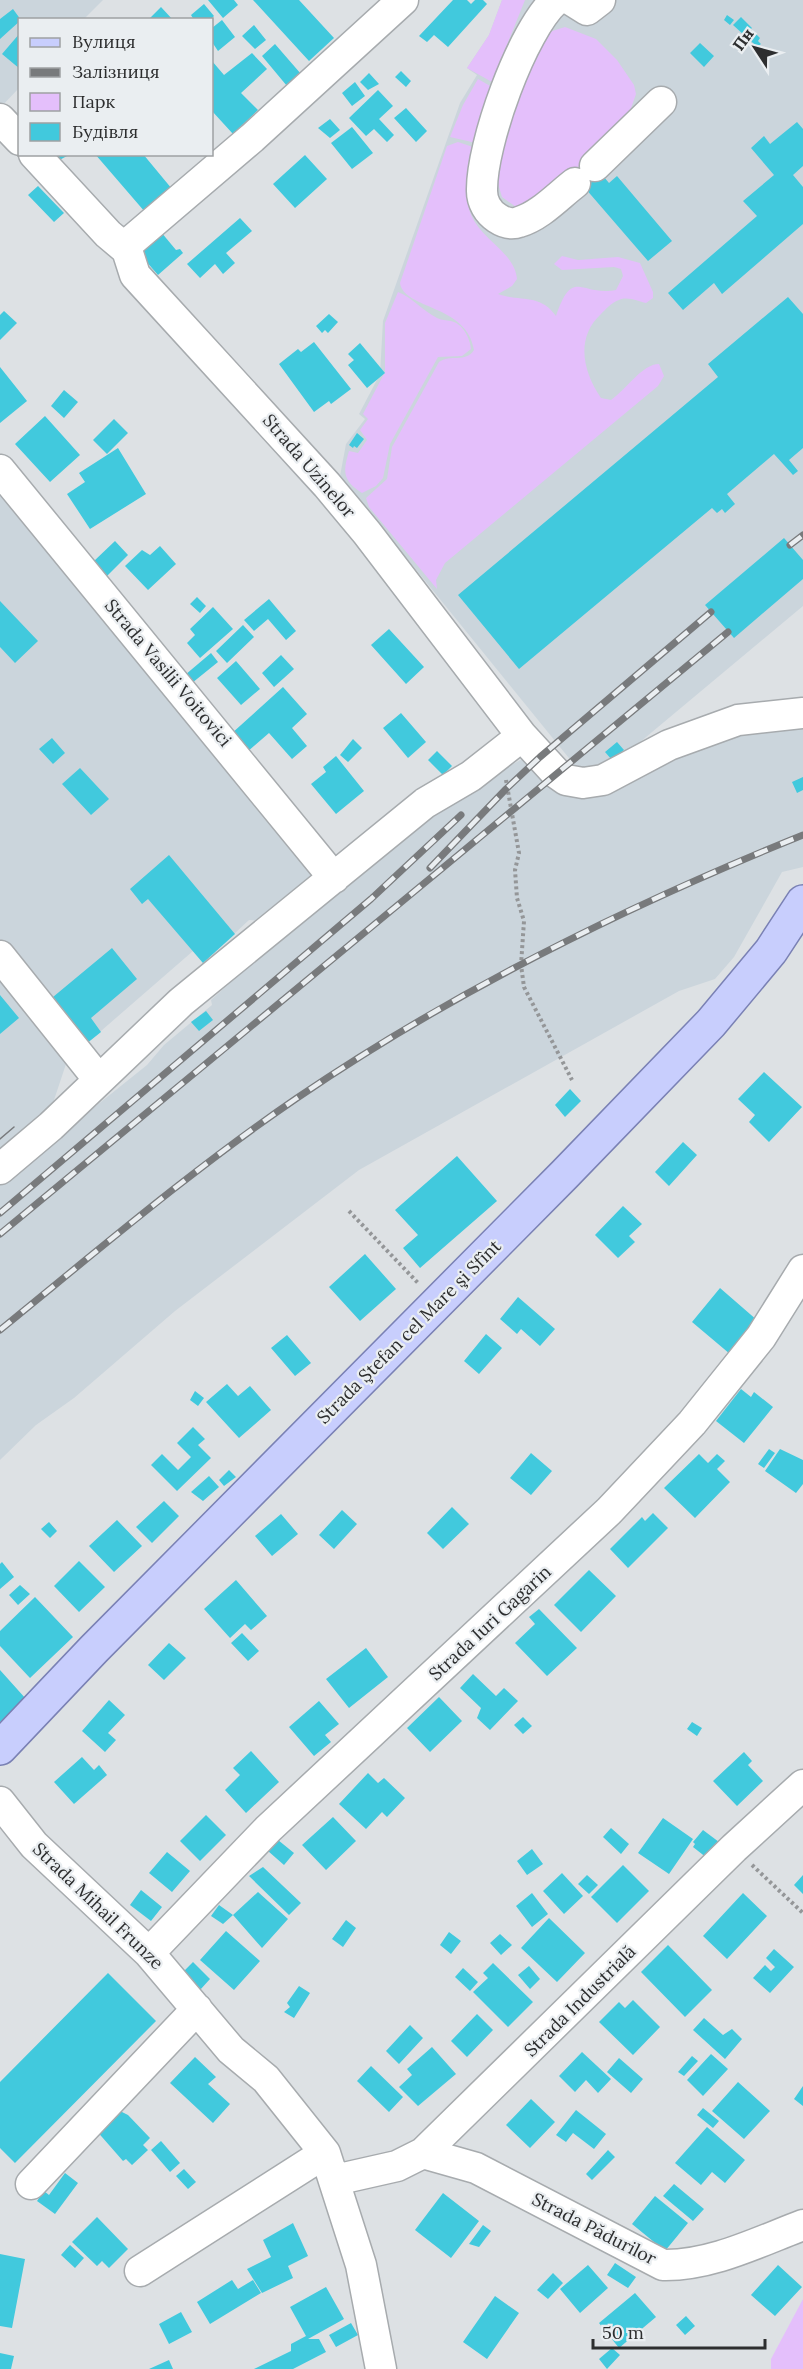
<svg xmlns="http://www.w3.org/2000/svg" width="803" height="2369" font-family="Lora,serif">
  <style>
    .built { fill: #cbd5dc }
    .green { fill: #e4bffb }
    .building { fill: #41c9dd }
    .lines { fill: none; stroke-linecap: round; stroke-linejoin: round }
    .minor-casing { stroke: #a7abae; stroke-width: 33 }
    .major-casing { stroke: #7a81b4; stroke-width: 36 }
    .path { stroke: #949698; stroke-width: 4; stroke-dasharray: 3 3; stroke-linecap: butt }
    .minor { stroke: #fff; stroke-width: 30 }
    .major { stroke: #c8cefd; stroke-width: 33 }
    .tram { stroke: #787a7c; stroke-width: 1.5 }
    .rail-casing { stroke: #787a7c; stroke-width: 7 }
    .rail { stroke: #eaeef1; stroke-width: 4.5; stroke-dasharray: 14; stroke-linecap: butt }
    .labels { text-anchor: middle; stroke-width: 4.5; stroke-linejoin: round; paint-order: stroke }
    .street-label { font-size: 18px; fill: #2d2e2f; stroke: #eaeef1 }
  </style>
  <rect width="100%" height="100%" fill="#dde1e4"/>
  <path class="built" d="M0 0H103L84 19 20 20 19 88 0 108Z
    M502 0H803V606L609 768H577L340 476 346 444 365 419 359 414 380 374 383 321 460 103 477 75 467 68 489 35Z
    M0 486 313 874 312 879 262 921 249 920 203 963 193 951 86 1044 67 1061 48 1118 0 1157Z
    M803 721V867L782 872 734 957 715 979 679 991 359 1170 175 1311 74 1398 36 1425 0 1460V1183L147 1065 164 1045 212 1005 211 1000 431 803 483 781 524 758 564 787 727 732Z"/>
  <path class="green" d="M502 0H525L492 82 467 68 489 35Z
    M565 27 596 39 617 60 634 85 636 94 630 111C598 148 564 189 516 207L502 197 496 177 511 105 546 33Z
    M478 79 492 87 476 143 450 137 463 105Z
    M458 142 473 147C472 166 464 194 470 212 479 239 515 252 517 279L512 286 498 294C520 302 540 293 556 316 573 266 581 297 616 290L623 276 621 269 614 267 562 270 554 264 562 256 578 260 618 257 640 263 653 292V298L646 303C638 301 627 296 619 300 612 302 605 310 601 314 575 338 583 372 601 398L611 400C627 389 642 364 659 364L664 376 658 386 445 563 436 580 437 589 369 507 366 498 387 479 392 447 439 362C450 354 466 363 474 350 467 304 404 310 400 283L447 146Z
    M398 292C413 298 423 311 437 318 441 320 446 320 451 321 463 324 470 338 471 349L462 356 438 357 390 444 383 478 376 486 362 493C342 480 343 471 349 451L358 453 367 440 360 430 368 419 363 414 385 372V323Z
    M803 2299V2369H771V2359Z"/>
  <path class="building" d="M208 0H234L238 5 223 18Z
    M253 0H299L334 38 309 61Z
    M453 0H467L471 4 475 0H483L487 4 448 47 434 35 427 42 419 36Z
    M204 4 214 16 210 20H194L191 15Z
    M161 7 173 20H148Z
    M13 9 21 20 0 39V19Z
    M727 15 734 20 730 25 724 20Z
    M741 17 752 28 744 35 733 25Z
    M222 20 235 37 218 51 212 42V28Z
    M254 25 266 40 255 49 242 36Z
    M753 31 760 38 758 41 761 44 757 47 747 37Z
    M20 33V69L2 54Z
    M700 43 714 56 704 67 690 53Z
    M275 44 301 74 287 86 262 56Z
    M252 53 267 69 241 93 258 110 233 134 212 111V61L224 75Z
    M401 71 411 81 406 87 395 77Z
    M369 73 379 84 368 90 360 82Z
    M355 82 365 96 352 106 342 93Z
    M378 90 393 106 379 119 394 135 387 142 374 129 366 136 349 118Z
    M406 108 427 131 416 142 394 118Z
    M330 119 340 130 330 138 318 128Z
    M797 122 803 129V166L793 175 803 187V224L722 294 714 283 683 310 668 293 757 216 743 201 774 175 751 148 764 136 770 144Z
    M352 127 373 153 352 169 331 143Z
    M42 154H66L67 156 48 166Z
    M95 154H143L172 189 145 212Z
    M305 155 327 179 295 208 273 184Z
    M589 159 609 183 617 176 672 241 648 261 572 173Z
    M38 186 64 213 54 222 28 195Z
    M240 218 252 231 226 253 235 263 223 274 215 264 200 278 187 264Z
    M161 232 176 250 180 249 183 253 158 275 138 252Z
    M788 297 803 314V448L789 460 798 471 793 475 774 454 727 494 735 504 725 513 722 509 717 513 712 508 519 669 458 595 718 377 708 364Z
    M4 311 17 323 0 340V315Z
    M329 314 338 322 328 333 325 330 322 333 316 326Z
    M314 342 351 389 331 404 329 401 314 412 279 364 298 349 301 352Z
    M360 343 385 373 367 388 348 365 354 360 348 354Z
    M0 367 27 401 0 423Z
    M64 390 78 402 64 418 51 406Z
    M45 416 80 455 50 482 15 444Z
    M114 419 128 433 107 454 93 440Z
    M357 433 364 439 357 448 354 446 353 448 349 445Z
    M118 448 146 494 90 529 67 494 85 482 79 473Z
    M784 538 803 560V579L734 638 705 605Z
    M115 541 128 555 107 576 94 561Z
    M160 546 176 564 148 590 125 566 142 550 150 555Z
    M197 597 206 606 200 613 190 604Z
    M269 599 296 631 286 640 268 619 254 631 244 620Z
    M0 601 38 641 15 663 0 647Z
    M213 607 233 629 200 658 187 643 195 635 190 629Z
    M243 625 254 637 227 663 216 651Z
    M389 629 424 667 406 684 371 645Z
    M211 653 218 662 192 683 185 675Z
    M281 655 294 669 274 687 262 673Z
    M236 661 260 689 241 705 217 678Z
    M283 687 307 714 292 728 307 746 292 759 269 733 247 752 231 734Z
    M401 713 426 742 408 758 383 728Z
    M52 738 65 753 53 764 39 749Z
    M353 739 362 748 348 762 340 755Z
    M617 742 624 750 612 760 605 752Z
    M437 751 452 766 443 775 428 760Z
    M336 756 364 791 336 814 311 784 326 772 323 767Z
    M80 768 109 799 91 815 62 784Z
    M803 777V790L797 793 792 782Z
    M169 855 235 934 203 963 148 899 142 904 130 889Z
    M112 948 137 979 91 1018 101 1032 86 1044 75 1030 77 1027 53 997Z
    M0 995 19 1018 0 1034Z
    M206 1011 213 1020 199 1031 191 1022Z
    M764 1072 802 1107 769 1142 749 1122 755 1115 738 1099Z
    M570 1089 581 1101 565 1117 555 1105Z
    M683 1142 697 1155 669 1186 655 1172Z
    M457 1156 497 1201 420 1268 403 1248 418 1235 395 1210Z
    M623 1206 642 1224 629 1236 635 1242 618 1258 595 1235Z
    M365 1254 396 1289 360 1321 329 1287Z
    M720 1288 758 1321 730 1354 692 1322Z
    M518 1297 555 1329 540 1346 521 1329 517 1334 500 1319Z
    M486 1334 502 1348 479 1374 464 1361Z
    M287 1335 311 1363 295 1376 271 1348Z
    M227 1384 238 1396 250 1386 271 1410 239 1438 206 1402Z
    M741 1389 751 1397 754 1392 773 1407 744 1443 716 1421Z
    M195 1391 204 1398 198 1406 190 1400Z
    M193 1427 205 1439 198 1445 211 1458 177 1491 151 1465 162 1454 178 1470 191 1457 177 1443Z
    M769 1449 775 1453 764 1468 758 1464Z
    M780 1449 803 1460V1484L796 1493 765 1471Z
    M531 1453 552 1471 531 1495 510 1478Z
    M699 1454 708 1463 717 1454 725 1461 717 1469 730 1482 695 1518 664 1488Z
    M229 1470 236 1477 224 1486 219 1480Z
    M209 1476 219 1487 203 1501 191 1492Z
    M164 1501 179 1516 152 1543 136 1527Z
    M452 1507 469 1524 443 1549 427 1533Z
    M342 1510 357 1524 334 1549 319 1535Z
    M653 1513 668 1528 628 1568 610 1549 642 1517 645 1521Z
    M281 1514 298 1534 272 1556 255 1536Z
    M117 1520 142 1546 114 1572 89 1546Z
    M49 1522 57 1531 50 1538 41 1529Z
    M79 1561 105 1587 79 1612 54 1586Z
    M2 1562 14 1577 0 1589V1564Z
    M589 1570 616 1596 581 1632 554 1605Z
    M236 1580 267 1616 251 1630 245 1624 230 1638 204 1609Z
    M20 1585 30 1594 18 1605 9 1595Z
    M35 1597 73 1637 30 1678 0 1646V1631Z
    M539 1609 577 1648 547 1676 515 1643 535 1624 529 1617Z
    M242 1633 259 1651 248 1661 231 1643Z
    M169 1643 186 1658 164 1680 148 1665Z
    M366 1648 388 1677 349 1708 326 1679Z
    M0 1670 26 1699 0 1722Z
    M473 1674 496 1696 504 1688 518 1701 490 1730 477 1718 481 1708 460 1688Z
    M439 1697 462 1721 430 1752 407 1728Z
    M109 1700 125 1715 108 1733 116 1740 105 1752 82 1731Z
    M319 1701 339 1724 325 1735 331 1742 314 1756 289 1727Z
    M523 1717 532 1726 523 1734 514 1725Z
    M692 1722 702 1728 697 1736 687 1729Z
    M251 1751 279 1782 246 1813 225 1790 240 1775 233 1768Z
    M744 1752 752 1761 748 1765 763 1781 737 1806 713 1781Z
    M82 1757 94 1770 99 1765 107 1775 74 1804 54 1782Z
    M368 1773 378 1783 384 1778 405 1798 387 1817 382 1812 366 1829 339 1804Z
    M206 1815 226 1835 200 1861 180 1841Z
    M333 1817 356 1841 326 1870 302 1845Z
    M663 1818 693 1839 669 1874 638 1853Z
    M611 1828 629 1844 621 1854 603 1837Z
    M703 1830 719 1842 707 1858 693 1847 695 1844 693 1842Z
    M278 1840 294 1853 284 1865 268 1851Z
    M532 1849 543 1864 527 1875 517 1861Z
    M167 1852 190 1871 172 1892 149 1873Z
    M623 1865 649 1891 617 1923 591 1897Z
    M263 1867 301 1903 289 1915 249 1876Z
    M562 1873 583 1896 564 1914 543 1891Z
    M587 1875 598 1885 589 1894 578 1884Z
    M803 1875V1894L794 1885Z
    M141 1890 162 1907 151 1921 130 1905Z
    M258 1892 288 1919 262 1948 233 1915Z
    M532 1893 548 1914 532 1927 516 1906Z
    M743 1893 767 1916 727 1959 703 1936Z
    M219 1905 233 1915 223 1924 211 1916Z
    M549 1918 585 1953 557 1982 521 1948Z
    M346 1920 356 1928 343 1947 332 1939Z
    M226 1931 260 1961 234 1990 200 1960Z
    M449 1932 461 1941 451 1954 440 1945Z
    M500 1934 512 1945 501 1955 490 1943Z
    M668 1945 712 1990 685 2017 641 1972Z
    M774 1949 794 1967 770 1993 753 1978 765 1965 771 1971 775 1967 766 1958Z
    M193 1962 210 1979 200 1990 182 1973Z
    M493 1963 533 2002 508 2027 473 1992 488 1978 483 1973Z
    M529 1966 540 1979 530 1989 518 1975Z
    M463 1968 478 1982 470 1991 455 1977Z
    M108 1973 156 2021 15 2163 0 2148V2082Z
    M299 1986 310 1993 294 2018 284 2012 290 2007 287 2003Z
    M633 2000 660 2027 633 2055 599 2022 619 2002 625 2008Z
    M477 2014 493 2030 467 2057 451 2041Z
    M704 2018 723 2035 732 2029 742 2039 725 2059 693 2030Z
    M410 2025 423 2038 399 2064 386 2051Z
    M432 2047 456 2074 418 2106 399 2087 412 2075 407 2069Z
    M582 2052 611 2079 598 2093 586 2080 575 2092 559 2076Z
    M711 2054 728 2069 703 2096 687 2080Z
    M692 2056 698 2061 684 2076 678 2072Z
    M195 2057 216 2077 208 2084 230 2104 213 2123 170 2083Z
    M619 2058 643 2079 631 2093 607 2072Z
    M371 2066 403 2097 389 2112 357 2081Z
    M738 2082 770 2111 744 2139 712 2111Z
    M803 2086V2106L794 2099Z
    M531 2099 555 2122 530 2148 506 2125Z
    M703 2108 719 2121 713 2128 697 2115Z
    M116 2109 128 2115 150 2138 143 2145 148 2150 132 2165 126 2159 123 2161 95 2129Z
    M576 2110 606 2134 594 2149 573 2133 566 2142 556 2135Z
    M707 2127 745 2160 725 2183 712 2172 701 2185 675 2163Z
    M161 2141 180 2163 170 2172 151 2150Z
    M608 2150 615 2157 592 2180 586 2174Z
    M184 2169 196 2182 188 2189 176 2176Z
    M65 2173 78 2183 55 2214 37 2201 44 2191 49 2195Z
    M674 2184 704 2209 693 2221 663 2196Z
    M443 2193 479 2221 451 2258 415 2230Z
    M655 2196 688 2223 665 2251 632 2224Z
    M97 2217 128 2249 109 2268 102 2261 97 2266 72 2242Z
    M293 2223 308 2256 288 2266 293 2278 262 2293 247 2269 271 2257 263 2240Z
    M483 2225 491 2231 479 2247 469 2244Z
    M70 2245 84 2258 75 2268 61 2255Z
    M0 2254 25 2259 12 2328 0 2326Z
    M615 2263 636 2277 628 2288 607 2275Z
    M588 2265 608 2288 580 2313 560 2289Z
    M778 2265 802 2287 775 2316 751 2295Z
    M553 2273 563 2283 548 2299 537 2290Z
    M232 2280 238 2289 253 2280 261 2293 210 2324 197 2302Z
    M326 2287 344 2319 308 2339H319L326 2352 293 2369H254L291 2351V2344L306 2336 290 2307Z
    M635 2293 656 2317 619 2348 599 2323Z
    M495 2296 519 2313 487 2359 463 2342Z
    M181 2312 192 2332 169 2344 159 2324Z
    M686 2316 695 2326 685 2335 676 2325Z
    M351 2323 358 2335 336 2347 329 2335Z
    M612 2348 620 2355 607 2369 599 2359Z
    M0 2353 14 2356 11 2369H0Z
    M169 2360 173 2369H149Z"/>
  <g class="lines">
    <g class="minor-casing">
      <path id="minor" d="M403 0 252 138 130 242 127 250 135 275 327 485 367 533 522 736 556 773 566 780 583 783 603 780 669 745 738 720 803 713
        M556 0C522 30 481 145 482 191 482 202 488 212 497 218 503 222 511 225 519 222 540 216 558 196 575 183
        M571 0 587 10 600 0
        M0 119 20 140
        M34 154 108 234 127 250
        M595 166 661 102
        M0 470 334 878
        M0 956 99 1080
        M0 1169 51 1126 181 1002 425 803 471 776 522 736
        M0 1802 34 1845 149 1953 231 2050 266 2079 325 2153 361 2265 381 2369
        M149 1953 268 1829 609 1511 692 1423 761 1337 803 1270
        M423 2153 476 2168 663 2265C711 2266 758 2242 803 2225
        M335 2180 397 2166 423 2153 734 1848 803 1785
        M31 2184 197 2009
        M140 2271 325 2153"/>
    </g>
    <g class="major-casing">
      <path id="major" d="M0 1748 94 1649 565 1174 711 1023 771 951 803 902"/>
    </g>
    <path class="path" d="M506 780 519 853 515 870 517 898 524 921 521 965 524 987 572 1080
      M349 1211 419 1284
      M752 1865 803 1913"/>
    <use href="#minor" class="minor"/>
    <use href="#major" class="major"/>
    <path class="tram" d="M0 1139 14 1127"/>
    <g class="rail-casing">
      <path id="rail" d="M790 545 803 535
        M430 868 506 789 540 757 711 612
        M0 1213 371 899 461 815
        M0 1234 728 632
        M0 1330C97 1251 193 1169 297 1098 454 991 627 906 803 835"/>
    </g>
    <use href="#rail" class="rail"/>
  </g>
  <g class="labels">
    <g class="street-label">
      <text transform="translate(309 466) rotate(49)" y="6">Strada Uzinelor</text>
      <text transform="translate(168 673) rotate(50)" y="6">Strada Vasilii Voitovici</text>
      <text transform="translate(409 1332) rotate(-45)" y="6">Strada Ştefan cel Mare şi Sfînt</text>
      <text transform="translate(490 1623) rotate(-43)" y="6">Strada Iuri Gagarin</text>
      <text transform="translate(98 1906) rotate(44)" y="6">Strada Mihail Frunze</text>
      <text transform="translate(580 2001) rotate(-45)" y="6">Strada Industrială</text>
      <text transform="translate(594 2229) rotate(27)" y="6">Strada Pădurilor</text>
    </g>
  </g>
  <rect x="18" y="18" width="195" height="138" fill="#eaeef1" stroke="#9ea1a3" stroke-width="1.5"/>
  <rect x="30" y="38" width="30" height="9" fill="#c8cefd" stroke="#9ea1a3" stroke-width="1.5"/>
  <text x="72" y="48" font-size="18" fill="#2d2e2f">Вулиця</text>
  <rect x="30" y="68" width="30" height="9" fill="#787a7c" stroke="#9ea1a3" stroke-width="1.5"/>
  <text x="72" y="78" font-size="18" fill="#2d2e2f">Залізниця</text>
  <rect x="30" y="93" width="30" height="18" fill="#e4bffb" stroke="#9ea1a3" stroke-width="1.5"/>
  <text x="72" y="108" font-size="18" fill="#2d2e2f">Парк</text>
  <rect x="30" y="123" width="30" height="18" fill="#41c9dd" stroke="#9ea1a3" stroke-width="1.5"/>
  <text x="72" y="138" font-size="18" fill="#2d2e2f">Будівля</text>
  <g transform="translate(755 48) rotate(306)" stroke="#eaeef1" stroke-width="4.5" paint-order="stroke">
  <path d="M0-4.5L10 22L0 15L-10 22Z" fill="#2d2e2f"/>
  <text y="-9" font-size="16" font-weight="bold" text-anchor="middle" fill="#2d2e2f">Пн</text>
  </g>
  <path d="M593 2339v9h172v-9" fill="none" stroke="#2d2e2f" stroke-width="3"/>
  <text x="602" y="2339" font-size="18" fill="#2d2e2f" stroke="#eaeef1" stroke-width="4.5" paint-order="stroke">50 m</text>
</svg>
